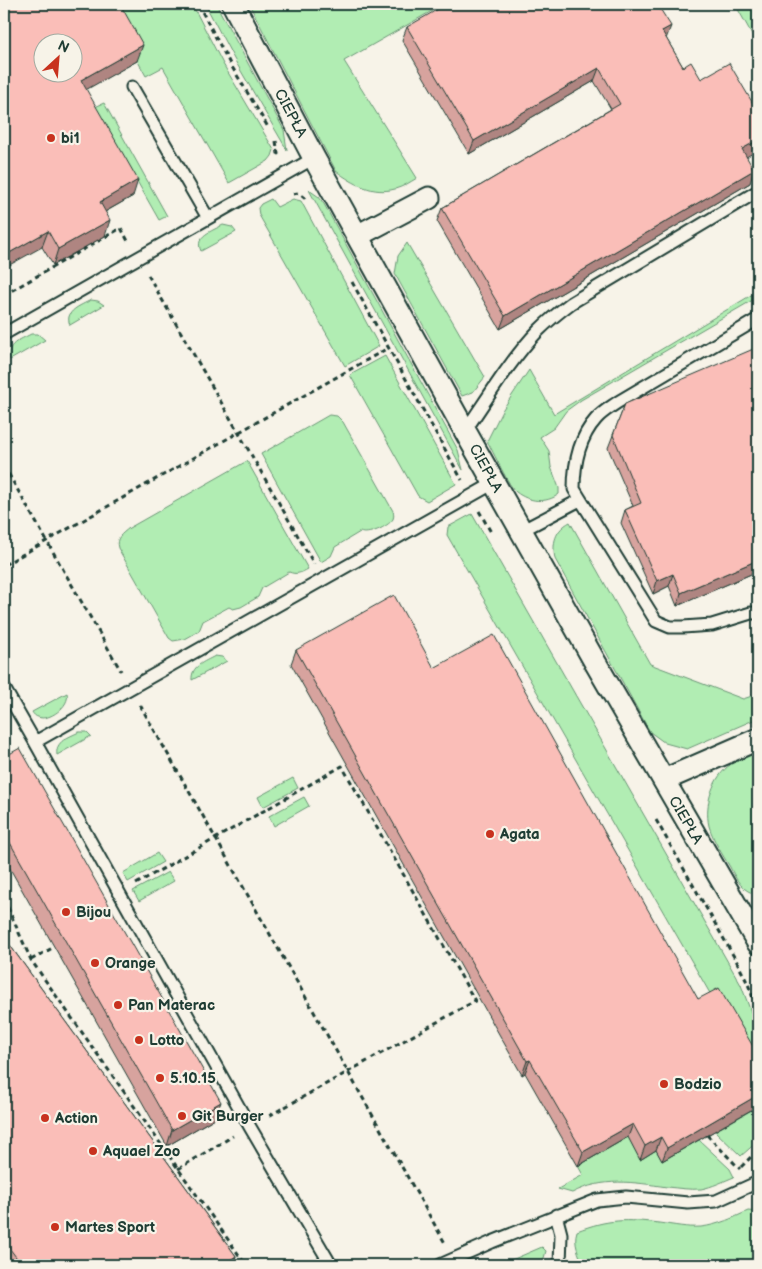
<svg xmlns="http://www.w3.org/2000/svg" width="762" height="1269" font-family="'Balsamiq Sans',sans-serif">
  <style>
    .green { fill: #b1edb3; stroke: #689574 }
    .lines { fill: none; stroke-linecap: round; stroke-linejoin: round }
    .service-casing { stroke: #1f3d34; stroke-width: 15 }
    .minor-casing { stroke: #1f3d34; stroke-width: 25 }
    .path { stroke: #1f3d34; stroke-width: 3; stroke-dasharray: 5 4; stroke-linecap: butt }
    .service { stroke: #f7f3e8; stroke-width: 11 }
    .minor { stroke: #f7f3e8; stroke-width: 21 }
    .wall { fill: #d7a39e; stroke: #1f3d34 }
    .shaded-wall { fill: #af8581; stroke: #1f3d34 }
    .building { fill: #fabeb8; stroke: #1f3d34; fill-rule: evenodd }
    .poi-dot { fill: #c8321e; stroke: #f7f3e8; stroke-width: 2 }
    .labels { text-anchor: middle; stroke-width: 4.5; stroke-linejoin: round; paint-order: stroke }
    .street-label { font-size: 15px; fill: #1f3d34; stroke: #f7f3e8 }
    .poi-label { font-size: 15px; font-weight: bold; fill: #1f3d34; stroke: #f7f3e8; text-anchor: start }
  </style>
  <rect width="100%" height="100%" fill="#f7f3e8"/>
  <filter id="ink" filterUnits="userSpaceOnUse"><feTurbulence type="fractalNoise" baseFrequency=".02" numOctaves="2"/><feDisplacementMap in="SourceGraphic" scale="10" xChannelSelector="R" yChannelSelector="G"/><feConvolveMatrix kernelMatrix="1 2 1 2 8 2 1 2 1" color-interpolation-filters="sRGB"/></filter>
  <g filter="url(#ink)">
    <path class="green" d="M106 4H192L223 64 274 150 272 156 268 161 229 183 163 67 146 76Z
      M205 4H216L284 130 287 150 234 59Z
      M249 4H444L344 61 417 178C410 182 403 187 395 189 373 195 354 184 336 171Z
      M735 4H758V45Z
      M104 103 167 216 159 220 95 107Z
      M309 190 319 197 324 204 458 450 463 470Z
      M271 199 277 207 293 199 301 201 379 346 345 366 259 215 258 208 261 204Z
      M223 225 232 227 236 232 201 251C194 236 212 231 223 225Z
      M407 243 485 377 473 392 462 396 395 274 398 256Z
      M758 291V297L581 400 566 411 554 428 540 437 549 451 551 467 559 488V494C546 504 529 502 516 492 509 487 493 451 487 441L503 409 529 370 554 414Z
      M91 300 98 301 104 305 70 325C64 311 80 306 91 300Z
      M31 334H38L45 340 10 360C5 344 20 340 31 334Z
      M385 356 456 484 427 501 418 496 350 375Z
      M329 415 337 416 343 422 393 511C394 514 394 516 393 519 388 527 367 536 360 532L335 547 331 556 321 562 261 454Z
      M247 461 308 569C301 573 296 575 289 572L262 588 258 597 241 607 233 609 229 607 203 621 199 631 185 639 173 641 169 638 118 548C115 538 122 534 129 528Z
      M472 514 741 985 758 1031V1077L447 535 448 527Z
      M570 522 650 664 743 699 755 695 758 702V718L687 749 665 743 650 732 555 559C552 543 555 530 570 522Z
      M215 656 222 657 227 661 192 680C191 666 204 662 215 656Z
      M67 693C71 706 48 722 38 717 36 717 33 714 32 712Z
      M79 732H87L91 736 57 755C55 741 69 737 79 732Z
      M758 750V894C743 893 736 879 730 867 722 854 713 840 709 826 704 804 713 777 731 764 739 758 749 754 758 750Z
      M293 778 298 788 263 807 258 797Z
      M304 797 309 806 274 826 269 816Z
      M157 853 163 862 128 882 123 873Z
      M168 872 174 881 139 901 133 891Z
      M758 1091V1141L741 1156 715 1131 757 1107Z
      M628 1137 640 1159 656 1150 662 1161 699 1140 730 1169 734 1177C724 1181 712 1187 701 1189 690 1190 678 1188 667 1187 633 1182 603 1177 572 1193L558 1189 583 1175 578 1166Z
      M748 1211 758 1212V1265H583C579 1254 573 1243 577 1231 608 1219 626 1219 659 1223 674 1225 687 1228 701 1227 718 1225 733 1218 748 1211Z
      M542 1247 546 1251 544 1258 539 1265H500Z"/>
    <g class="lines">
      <g class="service-casing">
        <path id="service" d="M132 87 208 218
          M758 319 618 402C611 407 602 412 596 419 579 438 574 464 574 489L656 621 670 627H683L712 625 751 613H758
          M4 334 314 158
          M465 431C487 399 512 358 538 331 548 321 559 312 571 303L758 191
          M521 531 580 500
          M4 688 35 742
          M556 1215 561 1234 560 1265
          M331 1265 250 1127 35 742 494 483
          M440 1265 492 1242 597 1200 626 1197 688 1203 716 1201 758 1182"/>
      </g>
      <g class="minor-casing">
        <path id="minor" d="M233 4 314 158 465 431 595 662 758 943
          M357 236 429 198
          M664 780 758 739"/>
      </g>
      <path class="path" d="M198 4 229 62 268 127
        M276 141 278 154 276 157
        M293 194 298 193 307 200
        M148 275 314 564
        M352 282 462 480
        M4 295 121 228 128 241
        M4 466 121 671
        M479 511 492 534
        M4 565 388 348
        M140 705 445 1243
        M656 820 737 962 748 984 758 1011
        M136 884 342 766 475 1001 267 1117
        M4 899 31 960 246 1265
        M31 960 54 947
        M707 1135 740 1169
        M741 1167 758 1150
        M178 1169 233 1136"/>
      <use href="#service" class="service"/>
      <use href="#minor" class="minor"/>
    </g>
    <path class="wall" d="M4 4 137 61 86 89 133 196 105 212V236L53 265 42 247Z
      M407 27 666 38 683 67 747 157 750 183 500 329 437 221 442 208 611 109 594 81 469 154 402 40Z
      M625 404 758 571 677 606 669 586 653 594 621 523 625 510 633 506 608 448Z
      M296 650 434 668 698 999 758 1055V1106L662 1161 656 1150 640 1160 628 1137 578 1166 525 1073 522 1075 291 664Z
      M4 757 215 1118 167 1146 4 858Z
      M4 933 9 944 236 1256 233 1265H4Z"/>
    <path class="shaded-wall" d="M671 26 666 39 662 31Z
      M143 45 137 61 75 96 81 80Z
      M599 68 594 81 469 154 474 141Z
      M758 140V150L738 162 742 149Z
      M754 170 750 183 500 329 505 316Z
      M138 180 133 196 94 218 100 202Z
      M110 220 105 236 53 265 58 249Z
      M48 231 42 247 4 268V256Z
      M758 560V571L677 606 681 593Z
      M673 574 669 586 653 594 657 581Z
      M530 1060 525 1073 522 1075 527 1061Z
      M758 1095V1106L662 1161 667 1148Z
      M221 1102 215 1118 167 1146 172 1130Z
      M633 1124 628 1137 578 1166 583 1152Z
      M661 1137 656 1150 640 1160 645 1146Z
      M236 1256 233 1265H223Z"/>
    <path class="building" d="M4 4H120L143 45 81 80 138 180 100 202 110 220 58 249 48 231 4 256ZM42 42H72V72H42Z
      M447 4H657L671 26 662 31 683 67 691 62 701 79 729 63 758 112V140L742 149 754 170 505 316 442 208 620 104 599 68 474 141 407 27Z
      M758 347V560L681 593 673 574 657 581 625 510 641 503 613 435 625 404Z
      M394 595 434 668 494 635 698 999 719 988 758 1055V1081L756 1082 758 1085V1095L667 1148 661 1137 645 1146 633 1124 583 1152 530 1060 527 1061 296 650Z
      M20 748 221 1102 172 1130 4 832V757Z
      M4 933 9 944 236 1256 223 1265H22L4 1241Z"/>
  </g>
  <g class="poi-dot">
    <circle cx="51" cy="138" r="5"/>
    <circle cx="490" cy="834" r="5"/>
    <circle cx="66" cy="912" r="5"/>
    <circle cx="95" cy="963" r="5"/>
    <circle cx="118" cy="1005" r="5"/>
    <circle cx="139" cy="1040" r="5"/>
    <circle cx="160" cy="1078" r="5"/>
    <circle cx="664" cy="1084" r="5"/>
    <circle cx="182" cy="1116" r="5"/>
    <circle cx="45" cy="1118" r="5"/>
    <circle cx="93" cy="1151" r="5"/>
    <circle cx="55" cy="1227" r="5"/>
  </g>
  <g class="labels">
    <g class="street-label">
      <text transform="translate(291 113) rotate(62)" y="5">CIEPŁA</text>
      <text transform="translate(486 468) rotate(61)" y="5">CIEPŁA</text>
      <text transform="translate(686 820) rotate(60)" y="5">CIEPŁA</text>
    </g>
    <g class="poi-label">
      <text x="61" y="143">bi1</text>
      <text x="500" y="839">Agata</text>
      <text x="76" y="917">Bijou</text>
      <text x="105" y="968">Orange</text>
      <text x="128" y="1010">Pan Materac</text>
      <text x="149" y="1045">Lotto</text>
      <text x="170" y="1083">5.10.15</text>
      <text x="674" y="1089">Bodzio</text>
      <text x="192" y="1121">Git Burger</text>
      <text x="55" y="1123">Action</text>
      <text x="103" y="1156">Aquael Zoo</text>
      <text x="65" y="1232">Martes Sport</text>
    </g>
  </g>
  <rect width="762" height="1269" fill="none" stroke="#f7f3e8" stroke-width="20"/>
  <rect x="10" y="10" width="742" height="1249" fill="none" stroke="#1f3d34" stroke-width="2" filter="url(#ink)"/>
  <g transform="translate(58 58) rotate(26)"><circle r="24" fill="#f7f3e8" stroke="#a1aaa0"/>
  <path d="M0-4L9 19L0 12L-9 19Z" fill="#c8321e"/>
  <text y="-8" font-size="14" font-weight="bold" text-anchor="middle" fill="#1f3d34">N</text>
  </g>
</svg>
